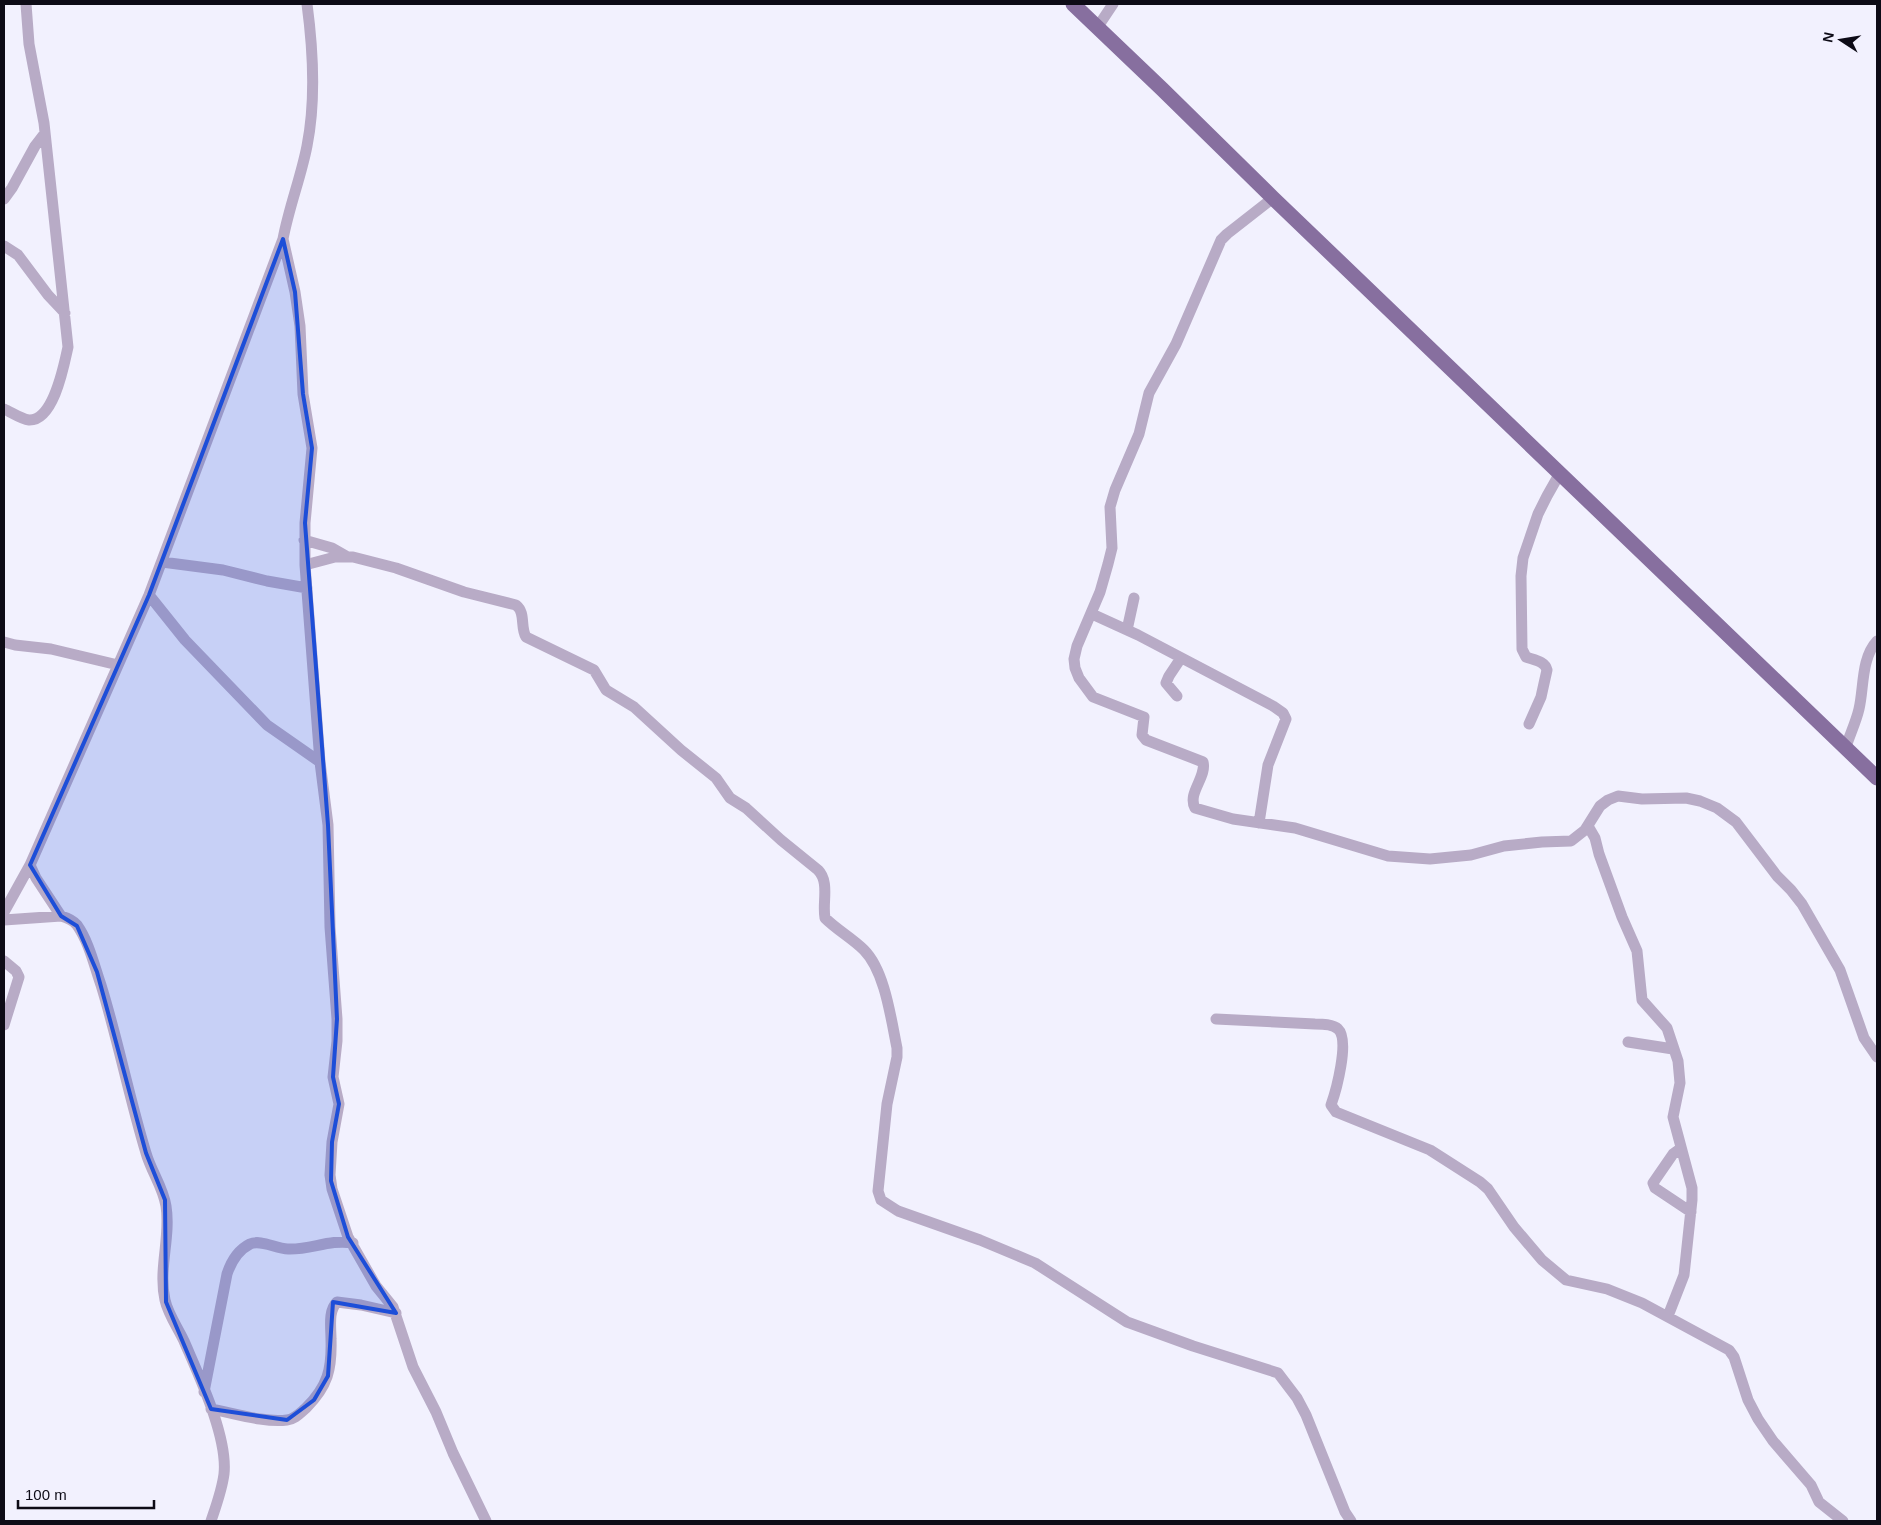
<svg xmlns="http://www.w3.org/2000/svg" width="1881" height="1525" font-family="Arial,sans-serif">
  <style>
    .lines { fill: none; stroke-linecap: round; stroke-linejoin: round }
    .minor { stroke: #b8abc6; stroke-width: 11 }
    .major { stroke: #876f9f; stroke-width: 15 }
    .marked { fill: #1d4ed8; fill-opacity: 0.2; stroke: #1d4ed8; stroke-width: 4; stroke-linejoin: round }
  </style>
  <rect width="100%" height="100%" fill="#f2f1fe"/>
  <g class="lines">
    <path class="minor" d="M1097 28 1113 4
      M1273 198 1227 234 1221 240 1176 344 1149 393 1139 434 1115 490 1110 507 1112 548 1108 564 1100 592 1077 646 1074 659 1075 668 1079 678 1093 697 1144 717 1142 735 1146 740 1203 762C1207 777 1187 793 1195 808L1233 819 1295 828 1388 856 1430 859 1471 855 1504 846 1542 842 1571 841 1585 830 1600 806 1608 800 1618 796 1642 799 1686 798 1700 801 1717 808 1736 822 1777 876 1791 890 1802 904 1840 970 1864 1038 1877 1057
      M4 199 12 188 35 146 45 133
      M283 239 295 292 300 326 303 394 312 448 305 523V565L320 762 328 825 330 927 337 1019V1041L333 1077 339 1104 332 1142 330 1175 332 1189 348 1237 376 1286 393 1307 413 1367 436 1412 453 1453 486 1521
      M4 246 18 255 48 295 65 313
      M4 409C11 412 21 419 29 420 54 421 64 365 68 347L44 123 29 44 26 4
      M304 540 332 548 346 556
      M162 562 223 570 267 581 307 588
      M305 565 335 557H353L396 568 464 592 516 605C526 613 520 627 526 637L594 670 606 690 634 707 681 750 716 778 730 798 746 808 781 840 818 870C830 882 822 903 825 918 837 930 852 938 864 950 885 971 891 1019 897 1048V1057L887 1104 878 1191 881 1200 898 1211 980 1240 1035 1263 1127 1322 1193 1346 1278 1373 1297 1398 1306 1415 1345 1512 1351 1521
      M149 595 185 640 267 725 320 762
      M1092 614 1138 635 1273 706 1283 713 1286 719 1268 765 1259 823
      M1127 630 1134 598
      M4 642 15 645 51 649 118 665
      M1177 696 1166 683 1169 676 1181 658
      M1529 724 1541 697 1547 670C1545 661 1534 660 1526 657L1522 649 1521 576 1523 558 1538 514 1547 496 1560 473
      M1846 747C1850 734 1856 722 1859 709 1864 688 1861 658 1877 641
      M1588 826 1595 838 1599 854 1622 917 1637 951 1642 1000 1667 1028 1678 1061 1680 1083 1673 1117 1692 1188V1200L1684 1275 1668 1316
      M30 865 36 878 61 916
      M4 912 30 865 149 595 283 239C289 207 301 177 307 146 316 101 313 49 307 4
      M4 920 61 916C68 918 73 920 77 925 89 942 94 965 101 985 118 1040 129 1097 146 1153 151 1171 163 1187 166 1206 171 1237 158 1269 165 1300 168 1314 178 1328 184 1341 199 1376 228 1437 224 1474 222 1490 216 1506 211 1521
      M4 961 16 971 19 977 4 1025
      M1216 1019 1315 1024C1322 1024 1333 1024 1338 1029 1350 1040 1336 1091 1331 1105L1336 1112 1430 1150 1480 1182 1488 1189 1514 1227 1542 1260 1566 1280 1607 1289 1642 1303 1729 1350 1734 1357 1748 1400 1758 1419 1773 1441 1811 1485 1819 1502 1843 1521
      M1628 1042 1673 1049
      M1680 1149 1673 1154 1653 1183 1655 1188 1691 1212
      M204 1392 227 1274C231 1262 238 1250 250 1244 261 1239 276 1249 288 1249 311 1250 329 1239 353 1243
      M211 1409C234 1413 264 1423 287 1420 295 1419 300 1413 306 1408 328 1386 332 1369 331 1339 331 1327 328 1311 337 1302L361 1305 396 1313"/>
    <path class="major" d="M1073 4 1162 89 1273 198 1877 778"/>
  </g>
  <path class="marked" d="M283 239 295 292 303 394 312 448 305 523 328 825 337 1019 333 1077 339 1104 332 1142 331 1181 348 1237 396 1313 333 1302 328 1376 314 1400 287 1420 211 1409 166 1302 165 1200 146 1153 97 972 77 926 61 916 30 865 149 595Z"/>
  <rect width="1881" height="1525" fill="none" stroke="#0d0b16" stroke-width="10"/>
  <g transform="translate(1841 40) rotate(282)" stroke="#f2f1fe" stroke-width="4" paint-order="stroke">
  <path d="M0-4L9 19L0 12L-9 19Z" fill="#0d0b16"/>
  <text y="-8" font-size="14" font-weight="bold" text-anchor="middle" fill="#0d0b16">N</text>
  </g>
  <path d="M18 1500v8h136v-8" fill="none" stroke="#0d0b16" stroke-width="2.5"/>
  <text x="25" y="1500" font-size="15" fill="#0d0b16" stroke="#f2f1fe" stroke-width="4" paint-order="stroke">100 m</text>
</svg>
